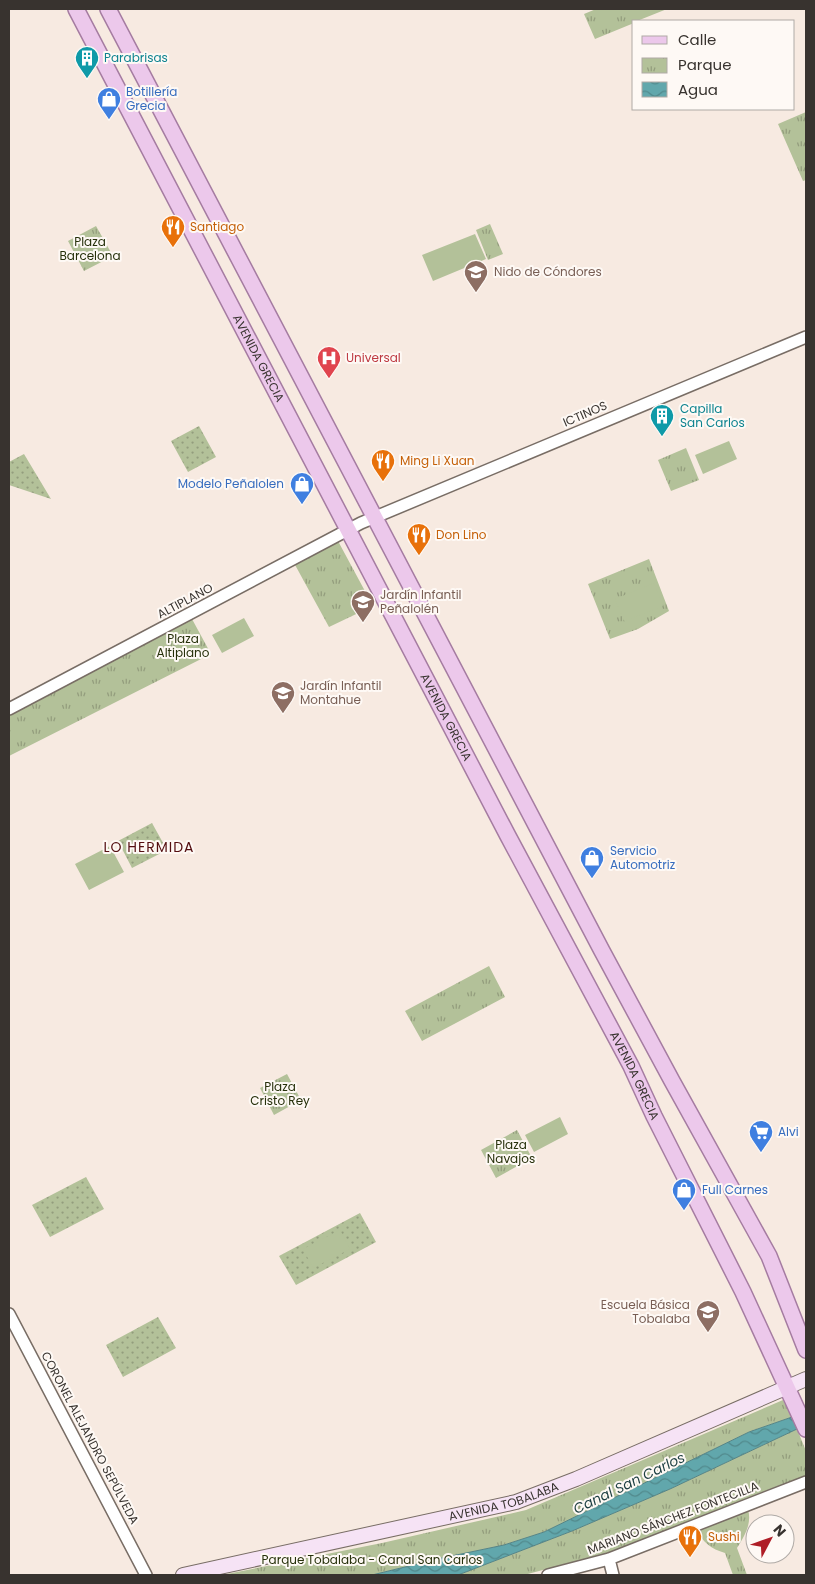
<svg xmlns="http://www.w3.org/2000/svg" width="815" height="1584" font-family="Poppins,sans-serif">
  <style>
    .grass { fill: url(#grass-dots) }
    .park { fill: url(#park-tufts) }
    .pitch { fill: #b3c199 }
    .water { fill: url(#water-waves); stroke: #558486 }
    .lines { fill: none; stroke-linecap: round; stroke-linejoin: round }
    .tertiary-casing { stroke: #786d65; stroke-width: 14 }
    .secondary-casing { stroke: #786d65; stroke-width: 16 }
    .primary-casing { stroke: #a57ca1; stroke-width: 18 }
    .tertiary { stroke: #fff; stroke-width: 11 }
    .secondary { stroke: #f6e3f5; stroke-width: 14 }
    .primary { stroke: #ecc8eb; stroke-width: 15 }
    .labels { text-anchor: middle; stroke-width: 4; stroke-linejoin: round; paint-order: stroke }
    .culture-label { font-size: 12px; fill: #0d838f; stroke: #fef9f5; text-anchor: start }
    .shop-label { font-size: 12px; fill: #366cbe; stroke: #fef9f5; text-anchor: start }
    .food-label { font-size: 12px; fill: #c56008; stroke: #fef9f5; text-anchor: start }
    .park-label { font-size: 12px; fill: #26300a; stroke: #fef9f5 }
    .education-label { font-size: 12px; fill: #785e54; stroke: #fef9f5; text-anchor: start }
    .street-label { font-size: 12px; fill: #38332f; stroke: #fef9f5 }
    .health-label { font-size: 12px; fill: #be3a42; stroke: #fef9f5; text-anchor: start }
    .neighbourhood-label { font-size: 14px; letter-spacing: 1px; fill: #540f11; stroke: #fef9f5 }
    .water-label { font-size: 14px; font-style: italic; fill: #1d3f42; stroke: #fef9f5 }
  </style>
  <defs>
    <pattern id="grass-dots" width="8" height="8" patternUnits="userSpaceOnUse" patternTransform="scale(1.25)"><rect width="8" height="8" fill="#b3c199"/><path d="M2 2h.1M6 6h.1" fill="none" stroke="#939d7d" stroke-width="1.8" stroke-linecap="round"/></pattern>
    <pattern id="park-tufts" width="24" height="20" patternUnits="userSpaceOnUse" patternTransform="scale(1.25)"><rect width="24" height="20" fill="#b3c199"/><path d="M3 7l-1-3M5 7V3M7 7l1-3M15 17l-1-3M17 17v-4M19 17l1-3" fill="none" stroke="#939d7d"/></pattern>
    <pattern id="water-waves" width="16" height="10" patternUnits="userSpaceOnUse" patternTransform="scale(1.25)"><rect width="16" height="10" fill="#61a7ac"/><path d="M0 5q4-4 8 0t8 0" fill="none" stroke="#51898c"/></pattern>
  </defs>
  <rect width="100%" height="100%" fill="#f7eae1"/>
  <path class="grass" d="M199 426 216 457 188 472 171 441Z
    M24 454 51 499 9 485V462Z
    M152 823 167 850 132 868 118 841Z
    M86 1177 104 1209 50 1237 32 1205Z
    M360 1213 376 1242 296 1285 279 1256Z
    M158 1317 176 1348 123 1377 106 1345Z"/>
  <path class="park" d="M596 9H667L637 21H634V23L595 39 584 14Z
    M806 112V180L803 181 778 124Z
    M490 224 503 254 488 260 476 230Z
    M96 226 113 256 84 271 68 241Z
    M686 448 699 480 671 491 658 460Z
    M338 541 373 606 329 627 294 563Z
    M649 559 669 611 638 629 610 639 588 584Z
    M192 619 211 654 9 756V714Z
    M489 966 505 997 422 1041 405 1011Z
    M287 1074 301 1100 274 1115 260 1088Z
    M517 1130 532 1158 496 1178 481 1150Z
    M783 1400 792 1417 749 1432 544 1532 504 1545 442 1558 372 1575H222L382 1543 526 1510Z
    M797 1429 806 1451V1478L688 1524 607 1553 524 1575H458L572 1531 670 1489Z
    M748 1509C752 1524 745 1535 737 1548L747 1575H733L725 1553C711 1549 703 1542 696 1530Z"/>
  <path class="pitch" d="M475 234 486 259 433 281 422 255Z
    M729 441 737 459 703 474 695 455Z
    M654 583 663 606 624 621 615 599Z
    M244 618 254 636 222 653 212 635Z
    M110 846 124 872 89 890 75 864Z
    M560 1117 568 1134 534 1152 525 1135Z
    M340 1230 350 1249 313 1268 303 1249Z"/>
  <path class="water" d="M792 1417 797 1429 670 1489 572 1531 458 1575H372L442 1558 504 1545 544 1532 749 1432Z"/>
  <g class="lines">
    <g class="tertiary-casing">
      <path id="tertiary" d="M9 709 361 523 806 337
        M9 1314 146 1575
        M609 1559 613 1575
        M548 1575 609 1559 806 1482"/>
    </g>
    <g class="secondary-casing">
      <g id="secondary">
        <path id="s1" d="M183 1575 516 1502 576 1479 806 1379"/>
      </g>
    </g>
    <g class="primary-casing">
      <g id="primary">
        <path id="s2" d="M76 9 508 836 631 1066 654 1116 743 1292 806 1429"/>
        <path d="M108 9 602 951 672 1081 769 1256 806 1350"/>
      </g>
    </g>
    <use href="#tertiary" class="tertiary"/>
    <use href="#secondary" class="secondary"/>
    <use href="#primary" class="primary"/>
  </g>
  <defs>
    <g id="building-pin" transform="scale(1.25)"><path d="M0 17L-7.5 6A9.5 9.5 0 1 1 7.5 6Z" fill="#0f9aa8" stroke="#fef9f5"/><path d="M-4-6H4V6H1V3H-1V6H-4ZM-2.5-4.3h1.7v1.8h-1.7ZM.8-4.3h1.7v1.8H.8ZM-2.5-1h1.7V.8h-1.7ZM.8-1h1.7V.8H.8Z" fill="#fff"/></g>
    <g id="shop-pin" transform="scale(1.25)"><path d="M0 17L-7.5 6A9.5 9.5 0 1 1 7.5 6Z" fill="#3f7fe0" stroke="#fef9f5"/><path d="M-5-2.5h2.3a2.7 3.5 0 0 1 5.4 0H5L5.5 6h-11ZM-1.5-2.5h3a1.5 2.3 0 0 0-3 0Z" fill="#fff"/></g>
    <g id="restaurant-pin" transform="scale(1.25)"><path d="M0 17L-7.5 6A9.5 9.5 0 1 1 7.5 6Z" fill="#e8710a" stroke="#fef9f5"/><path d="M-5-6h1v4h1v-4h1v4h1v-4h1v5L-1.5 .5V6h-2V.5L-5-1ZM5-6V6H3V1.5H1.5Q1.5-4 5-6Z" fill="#fff"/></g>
    <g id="school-pin" transform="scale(1.25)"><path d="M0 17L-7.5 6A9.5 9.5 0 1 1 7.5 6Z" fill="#8d6e63" stroke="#fef9f5"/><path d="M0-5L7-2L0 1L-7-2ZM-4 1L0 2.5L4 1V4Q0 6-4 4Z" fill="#fff"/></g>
    <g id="hospital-pin" transform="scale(1.25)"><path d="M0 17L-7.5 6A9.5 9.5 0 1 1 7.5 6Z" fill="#e0444e" stroke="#fef9f5"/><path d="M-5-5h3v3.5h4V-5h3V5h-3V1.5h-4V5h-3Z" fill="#fff"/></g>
    <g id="supermarket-pin" transform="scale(1.25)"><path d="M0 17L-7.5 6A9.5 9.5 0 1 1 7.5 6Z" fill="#3f7fe0" stroke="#fef9f5"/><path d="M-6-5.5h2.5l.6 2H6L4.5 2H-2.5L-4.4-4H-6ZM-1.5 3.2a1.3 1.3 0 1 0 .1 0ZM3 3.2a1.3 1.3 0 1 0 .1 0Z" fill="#fff"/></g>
  </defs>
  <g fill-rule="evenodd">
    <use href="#building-pin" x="87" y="58"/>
    <use href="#shop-pin" x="109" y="99"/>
    <use href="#restaurant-pin" x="173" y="227"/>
    <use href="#school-pin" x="476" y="272"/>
    <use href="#hospital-pin" x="329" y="358"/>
    <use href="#building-pin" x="662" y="416"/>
    <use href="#restaurant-pin" x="383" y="461"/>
    <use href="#shop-pin" x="302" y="484"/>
    <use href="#restaurant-pin" x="419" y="535"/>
    <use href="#school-pin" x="363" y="602"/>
    <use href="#school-pin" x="283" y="693"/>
    <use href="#shop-pin" x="592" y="858"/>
    <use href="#supermarket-pin" x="761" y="1132"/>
    <use href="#shop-pin" x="684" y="1190"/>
    <use href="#school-pin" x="708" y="1312"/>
    <use href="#restaurant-pin" x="690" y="1537"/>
  </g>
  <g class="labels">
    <g class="culture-label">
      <text x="104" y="62">Parabrisas</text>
      <text x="680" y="413">Capilla<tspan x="680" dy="14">San Carlos</tspan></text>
    </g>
    <g class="shop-label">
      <text x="126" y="96">Botillería<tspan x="126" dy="14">Grecia</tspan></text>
      <text x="284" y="488" text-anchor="end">Modelo Peñalolen</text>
      <text x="610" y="855">Servicio<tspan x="610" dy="14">Automotriz</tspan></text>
      <text x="778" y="1136">Alvi</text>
      <text x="702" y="1194">Full Carnes</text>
    </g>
    <g class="food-label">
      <text x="190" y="231">Santiago</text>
      <text x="400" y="465">Ming Li Xuan</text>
      <text x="436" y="539">Don Lino</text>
      <text x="708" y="1541">Sushi</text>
    </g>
    <g class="park-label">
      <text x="90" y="246">Plaza<tspan x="90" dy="14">Barcelona</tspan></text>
      <text x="183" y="643">Plaza<tspan x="183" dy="14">Altiplano</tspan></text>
      <text x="280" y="1091">Plaza<tspan x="280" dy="14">Cristo Rey</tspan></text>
      <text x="511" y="1149">Plaza<tspan x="511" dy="14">Navajos</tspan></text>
      <text x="372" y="1564">Parque Tobalaba - Canal San Carlos</text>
    </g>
    <g class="education-label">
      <text x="494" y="276">Nido de Cóndores</text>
      <text x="380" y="599">Jardín Infantil<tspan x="380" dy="14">Peñalolén</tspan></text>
      <text x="300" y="690">Jardín Infantil<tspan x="300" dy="14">Montahue</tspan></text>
      <text x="690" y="1309" text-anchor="end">Escuela Básica<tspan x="690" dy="14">Tobalaba</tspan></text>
    </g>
    <g class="street-label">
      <text dy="4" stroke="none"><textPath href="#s2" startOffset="394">AVENIDA GRECIA</textPath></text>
      <text transform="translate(585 414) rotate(-23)" y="4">ICTINOS</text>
      <text transform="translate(185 601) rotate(-28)" y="4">ALTIPLANO</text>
      <text dy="4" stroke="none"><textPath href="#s2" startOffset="799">AVENIDA GRECIA</textPath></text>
      <text dy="4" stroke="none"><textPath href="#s2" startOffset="1204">AVENIDA GRECIA</textPath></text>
      <text transform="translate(90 1438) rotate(62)" y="4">CORONEL ALEJANDRO SEPÚLVEDA</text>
      <text dy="4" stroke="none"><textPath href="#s1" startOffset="329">AVENIDA TOBALABA</textPath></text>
      <text transform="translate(673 1518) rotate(-21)" y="4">MARIANO SÁNCHEZ FONTECILLA</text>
    </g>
    <g class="health-label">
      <text x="346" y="362">Universal</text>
    </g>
    <g class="neighbourhood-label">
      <text x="149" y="852">LO HERMIDA</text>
    </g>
    <g class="water-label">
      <text transform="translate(629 1483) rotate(-26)" y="5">Canal San Carlos</text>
    </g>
  </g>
  <rect width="815" height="1584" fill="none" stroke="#38332f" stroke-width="20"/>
  <rect x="632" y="20" width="162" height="90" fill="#fef9f5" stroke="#afaaa6"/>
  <rect x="642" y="36" width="25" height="8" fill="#ecc8eb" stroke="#afaaa6"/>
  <text x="678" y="45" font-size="15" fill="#38332f">Calle</text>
  <rect x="642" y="58" width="25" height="15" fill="url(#park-tufts)" stroke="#afaaa6"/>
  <text x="678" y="70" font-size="15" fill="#38332f">Parque</text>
  <rect x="642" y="82" width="25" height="15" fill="url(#water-waves)" stroke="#afaaa6"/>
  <text x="678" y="95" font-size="15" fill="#38332f">Agua</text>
  <g transform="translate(770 1539) rotate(49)"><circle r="24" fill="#fef9f5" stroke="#afaaa6"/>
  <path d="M0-4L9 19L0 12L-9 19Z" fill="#af1d26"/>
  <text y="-8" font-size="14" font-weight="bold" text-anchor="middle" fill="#38332f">N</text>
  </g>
</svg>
